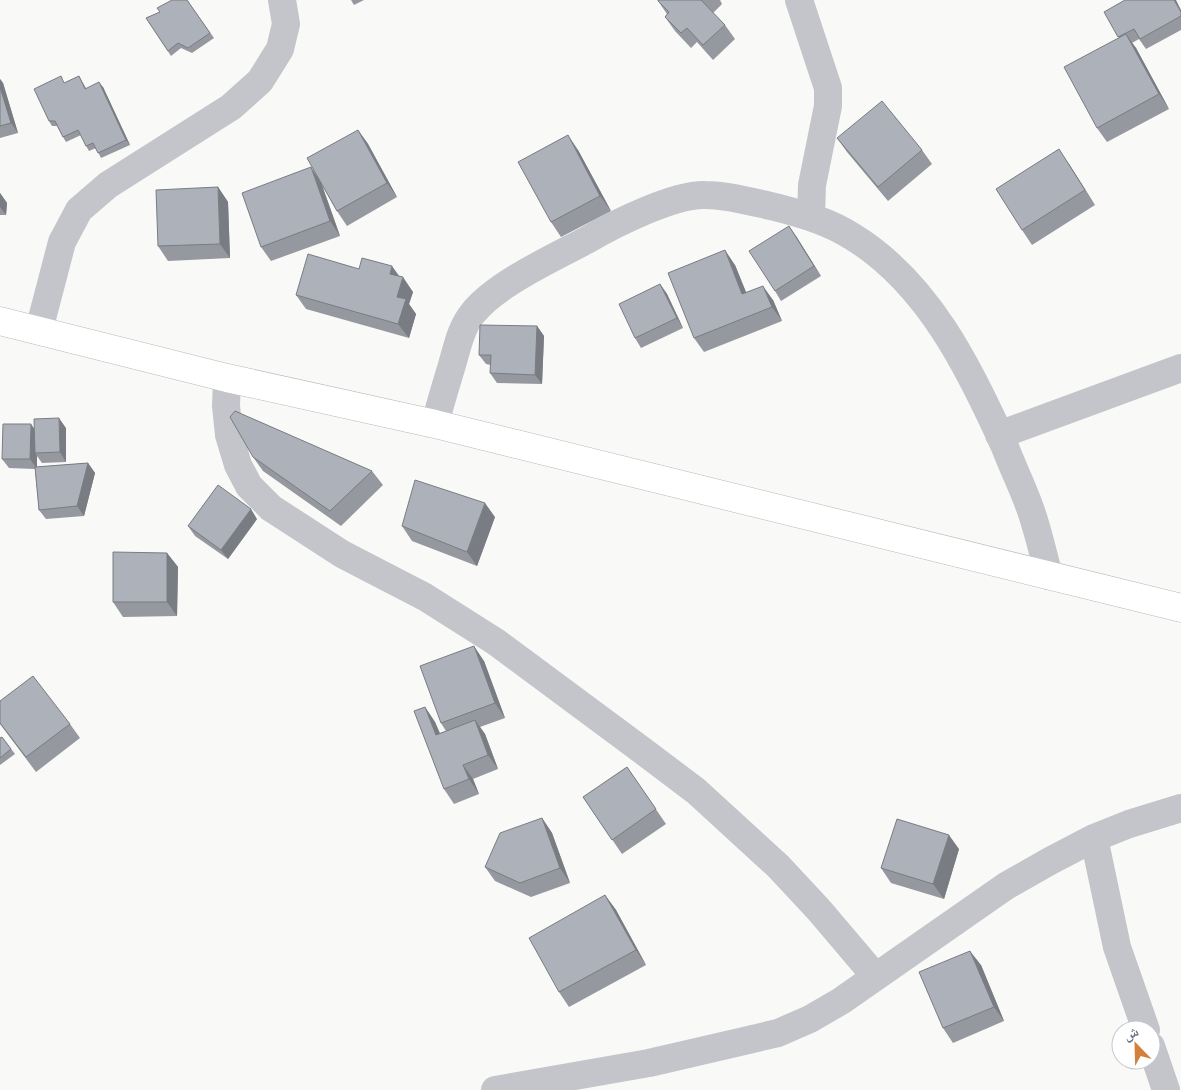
<svg xmlns="http://www.w3.org/2000/svg" width="1181" height="1090" font-family="Inter,'Noto Naskh Arabic',sans-serif">
  <style>
    .lines { fill: none; stroke-linecap: round; stroke-linejoin: round }
    .major-casing { stroke: #b7b9be; stroke-width: 29 }
    .minor { stroke: #c3c5ca; stroke-width: 28 }
    .major { stroke: #fff; stroke-width: 28 }
    .wall { fill: #95989f }
    .shaded-wall { fill: #797c82 }
    .building { fill: #adb1b9; stroke: #797c82 }
  </style>
  <rect width="100%" height="100%" fill="#f9f9f7"/>
  <g class="lines">
    <g class="major-casing">
      <path id="major" d="M0 321 227 378 435 424 1181 608"/>
    </g>
    <path class="minor" d="M799 0 828 88V106L812 185 811 216
      M39 330 62 242 79 210 108 185 231 107 260 81 280 49 286 24 282 0
      M227 378 226 406 229 435 238 465 249 486 271 508 342 554 425 597 496 642 643 751 696 791 778 866 819 910 875 976
      M435 424C440 404 446 385 452 365 457 348 461 327 473 313 496 284 553 258 587 240 614 224 674 194 705 195 730 195 755 203 779 208 805 215 830 222 853 237 928 283 970 369 1005 447 1013 468 1023 488 1030 508 1038 530 1043 554 1049 576
      M999 435 1181 368
      M1094 838 1117 947 1146 1030
      M1151 1046 1166 1090
      M495 1090 649 1063 778 1033 810 1019 841 1001 1006 886 1050 861 1094 838 1129 824 1181 808"/>
    <use href="#major" class="major"/>
  </g>
  <path class="wall" d="M187 0 214 38 192 53 181 48 171 56 146 18Z
    M351 0H364L354 5Z
    M658 0H720L722 4 713 13 725 25 735 39 713 60 697 42 691 48 675 31 665 17 667 14 658 1Z
    M1181 10V30L1146 49 1139 39 1132 43 1136 48 1169 109 1107 142 1097 128 1119 38 1104 12Z
    M79 76 86 88 103 87 130 145 101 158 96 148 89 151 86 146 81 135 66 142 63 137 57 126H52L49 121 65 83Z
    M0 79 3 83 18 133 0 138Z
    M358 130 368 144 397 197 347 226 337 211 321 183 340 236 271 261 261 247 319 180Z
    M837 138 922 150 932 164 888 201 847 152Z
    M578 150 611 211 561 237 551 222Z
    M1069 164 1095 205 1032 245 1022 230Z
    M218 187 228 202 230 258 168 261 158 246Z
    M0 193 7 203 6 215H0Z
    M796 236 821 276 781 301 775 291Z
    M735 265 746 293 773 300 782 321 704 352 694 338Z
    M359 269 400 277 413 292 409 304 416 314 409 338 306 309 296 295Z
    M660 284 667 294 683 328 641 348 635 338Z
    M537 326 544 336 542 384 497 383 490 373 491 365 486 364 479 355Z
    M66 428V462L42 463 37 456V467L88 463 95 473 84 516 46 519 39 510 35 469 9 468 2 459 34 429Z
    M253 457 372 471 383 485 341 526 263 471Z
    M495 517 477 566 412 541 402 526Z
    M257 519 228 559 195 536 188 526Z
    M167 553 178 567 177 616 123 617 113 602Z
    M484 661 505 718 480 727 485 734 498 769 473 779 479 794 454 804 444 789 425 707 435 722 440 733 446 731 441 723Z
    M0 701 70 724 80 738 36 772 0 724Z
    M2 737 15 754 0 765V738Z
    M627 767 666 824 622 854 583 797Z
    M542 818 552 833 570 883 531 897 495 881 485 867Z
    M959 849 944 899 891 883 881 868Z
    M605 895 616 910 646 965 569 1007 559 992Z
    M981 965 1004 1021 953 1043 943 1028Z"/>
  <path class="shaded-wall" d="M1174 0H1176L1181 10V12Z
    M1126 34 1136 48 1169 109 1159 94Z
    M0 79 3 83 18 133 11 123 0 87Z
    M99 82 103 87 130 145 126 140Z
    M358 130 368 144 397 197 387 183Z
    M568 135 578 150 611 211 600 196Z
    M1059 149 1069 164 1095 205 1085 190Z
    M311 167 321 182 340 236 330 221Z
    M218 187 228 202 230 258 220 244Z
    M0 193 7 203 6 215 0 207Z
    M789 226 796 236 821 276 814 266Z
    M725 250 735 265 753 309 742 294Z
    M392 266 402 280 403 277 413 292 409 304 416 314 409 338 398 324 397 297 390 274Z
    M660 284 667 294 683 328 677 318Z
    M763 286 773 300 782 321 772 307Z
    M537 326 544 336 542 384 535 375Z
    M59 418 66 428V462L60 452Z
    M31 424 38 434 35 453 37 456V469L30 459Z
    M88 463 95 473 84 516 77 506Z
    M485 503 495 517 477 566 467 552Z
    M251 509 257 519 228 559 221 550Z
    M167 553 178 567 177 616 167 602Z
    M474 646 484 661 505 718 495 703Z
    M425 707 435 722 446 749 436 735Z
    M475 720 485 734 498 769 488 755Z
    M463 765 473 779 479 794 469 779Z
    M542 818 552 833 570 883 560 868Z
    M949 835 959 849 944 899 933 884Z
    M605 895 616 910 646 965 636 950Z
    M970 951 981 965 1004 1021 994 1007Z"/>
  <path class="building" d="M172 0H187L210 33 188 48 178 43 168 51 146 18 160 12 157 8Z
    M658 0H701L725 25 703 45 687 28 681 33 665 17 669 12 658 1Z
    M1125 0H1174L1181 12V16L1140 39 1134 29 1118 37 1104 12Z
    M1126 34 1159 94 1097 128 1064 67Z
    M61 76 64 83 79 76 85 89 99 82 126 140 98 153 93 143 86 146 78 130 63 137 55 121H49L34 89Z
    M0 87 11 123 0 126Z
    M882 101 922 150 878 187 837 138Z
    M358 130 387 183 337 211 307 158Z
    M568 135 600 196 551 222 518 162Z
    M1059 149 1085 190 1022 230 996 189Z
    M311 167 330 221 261 247 242 193Z
    M218 187 220 244 158 246 156 190Z
    M789 226 814 266 775 291 749 251Z
    M725 250 742 294 763 286 772 307 694 338 668 273Z
    M308 254 359 269 362 258 392 266 390 274 403 277 397 297 406 299 398 324 296 295Z
    M660 284 677 318 635 338 619 304Z
    M480 325 537 326 535 375 490 373 491 355H479Z
    M235 411 372 471 330 511 253 457 230 417Z
    M59 418 60 452 35 453 34 419Z
    M3 424H31L30 459H2Z
    M88 463 77 506 39 510 35 467Z
    M415 480 485 503 467 552 402 526Z
    M218 485 251 509 221 550 188 526Z
    M113 552 167 553V602H113Z
    M474 646 495 703 441 723 420 666Z
    M33 676 70 724 26 757 0 723V701Z
    M425 707 436 735 475 720 488 755 463 765 469 779 444 789 414 711Z
    M2 737 11 749 0 758V738Z
    M627 767 656 809 612 840 583 797Z
    M542 818 560 868 520 883 485 867 500 833Z
    M897 819 949 835 933 884 881 868Z
    M605 895 636 950 559 992 529 938Z
    M970 951 994 1007 943 1028 919 972Z"/>
  <g transform="translate(1136 1045) rotate(337)"><circle r="24" fill="#ffffff" stroke="#c4c7ce"/>
  <path d="M0-4L9 19L0 12L-9 19Z" fill="#d3803d"/>
  <text y="-8" font-size="14" font-weight="bold" text-anchor="middle" fill="#6b7485">ش</text>
  </g>
</svg>
